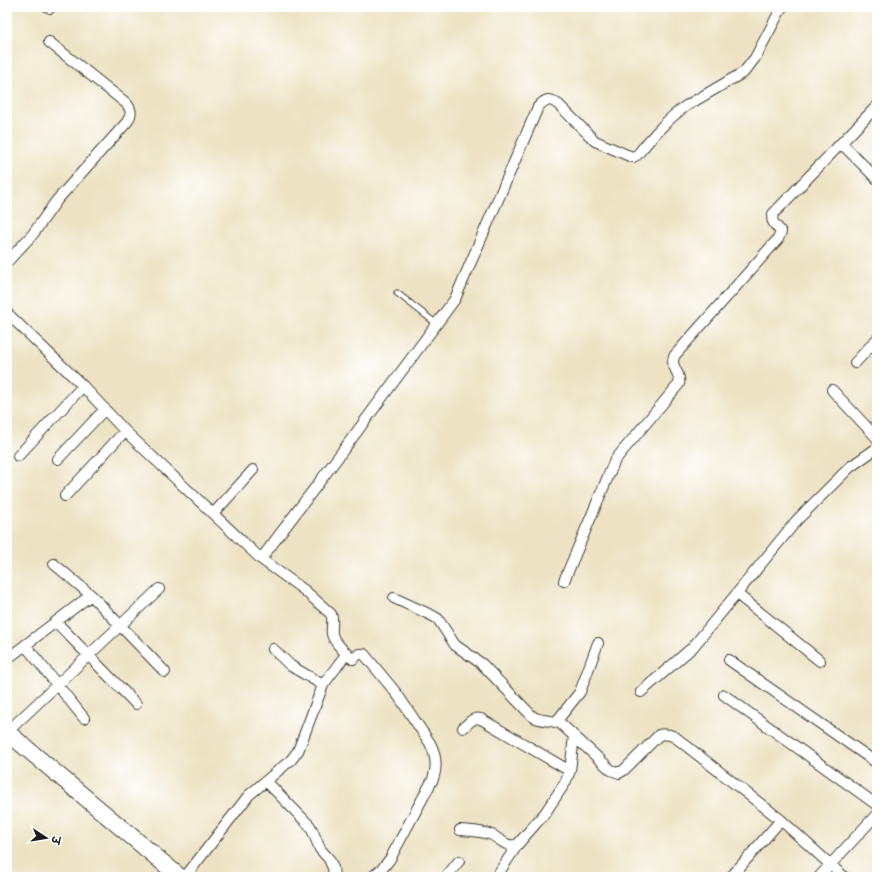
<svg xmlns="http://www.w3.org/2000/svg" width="884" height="884" font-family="'Comic Neue','Playpen Sans Deva',sans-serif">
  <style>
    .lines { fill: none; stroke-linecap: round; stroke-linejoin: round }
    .lane-casing { stroke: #3b3a35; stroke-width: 7 }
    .street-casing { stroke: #3b3a35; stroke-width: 12 }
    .primary-casing { stroke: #3b3a35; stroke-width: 18 }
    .lane { stroke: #fff; stroke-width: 5 }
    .street { stroke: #fff; stroke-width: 10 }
    .primary { stroke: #fff; stroke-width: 16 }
  </style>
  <rect width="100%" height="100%" fill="#fff"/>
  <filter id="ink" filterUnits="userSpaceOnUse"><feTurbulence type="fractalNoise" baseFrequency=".025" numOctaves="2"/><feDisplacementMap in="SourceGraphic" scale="8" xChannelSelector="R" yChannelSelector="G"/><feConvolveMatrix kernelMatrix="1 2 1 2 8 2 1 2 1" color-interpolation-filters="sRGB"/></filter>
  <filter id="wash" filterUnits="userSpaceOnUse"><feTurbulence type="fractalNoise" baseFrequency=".012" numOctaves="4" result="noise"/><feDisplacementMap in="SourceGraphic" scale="16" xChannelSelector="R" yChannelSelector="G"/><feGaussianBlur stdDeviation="0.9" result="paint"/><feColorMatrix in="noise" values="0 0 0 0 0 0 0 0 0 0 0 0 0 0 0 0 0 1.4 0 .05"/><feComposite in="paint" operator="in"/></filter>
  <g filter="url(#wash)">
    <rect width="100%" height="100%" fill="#ede3c4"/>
  </g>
  <g filter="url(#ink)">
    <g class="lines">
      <g class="lane-casing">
        <path id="lane" d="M397 293 437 324"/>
      </g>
      <g class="street-casing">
        <path id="street" d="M48 7 50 8
          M841 143 877 179
          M7 262 33 234 57 200 127 122C132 114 132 110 126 103L49 42
          M7 313 83 386 125 431 261 559 304 590 331 614C334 620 331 627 332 634 333 641 347 655 353 659L359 654H364L397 694 430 743C436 755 438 766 433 779L390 859 382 869 372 877
          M855 363 877 339
          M832 390 877 438
          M18 456 83 386
          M58 459 105 409
          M65 496 125 431
          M213 514 253 470
          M261 559 333 464 455 299 538 107C546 98 550 98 559 105L595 141 627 155 633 157 637 155C652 137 667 119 686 106L744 72 755 58 782 7
          M54 564 91 595 165 672
          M564 581 615 460 679 384C682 373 668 366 675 355L778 239 781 232C776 225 770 222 773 214L877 106
          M737 594 820 661
          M394 598 433 616 438 619 455 645 482 664 532 716C540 722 551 719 561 724L611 770 619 773 624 770 659 735C665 733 669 734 675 737L781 820 844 877
          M56 622 136 704
          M25 645 84 718
          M273 649 291 666 323 685
          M7 659 91 595
          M729 660 877 763
          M641 692 693 647 797 520 850 467 877 448
          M724 695 877 805
          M556 722 580 692 598 643
          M463 728C469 723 472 717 481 719L570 771
          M7 732 159 589
          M266 781 310 826 313 832 320 849 329 859 333 868 334 877
          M460 830C470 831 482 831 492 835 500 839 508 849 518 844L545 813 565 783 570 771 574 736
          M185 877 249 795 291 760 298 751 323 685 347 653
          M446 877 459 861
          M496 877 518 844
          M731 877 781 820
          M819 877 877 814"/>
      </g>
      <g class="primary-casing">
        <path id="primary" d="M7 732 180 877"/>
      </g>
      <use href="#lane" class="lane"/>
      <use href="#street" class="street"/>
      <use href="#primary" class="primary"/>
    </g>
  </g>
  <rect width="884" height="884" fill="none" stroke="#fff" stroke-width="24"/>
  <g transform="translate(46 838) rotate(102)" stroke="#ffffff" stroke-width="3" paint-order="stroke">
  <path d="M0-3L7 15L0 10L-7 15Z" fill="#1c1c1c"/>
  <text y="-6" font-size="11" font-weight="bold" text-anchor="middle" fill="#1c1c1c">उ</text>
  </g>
</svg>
